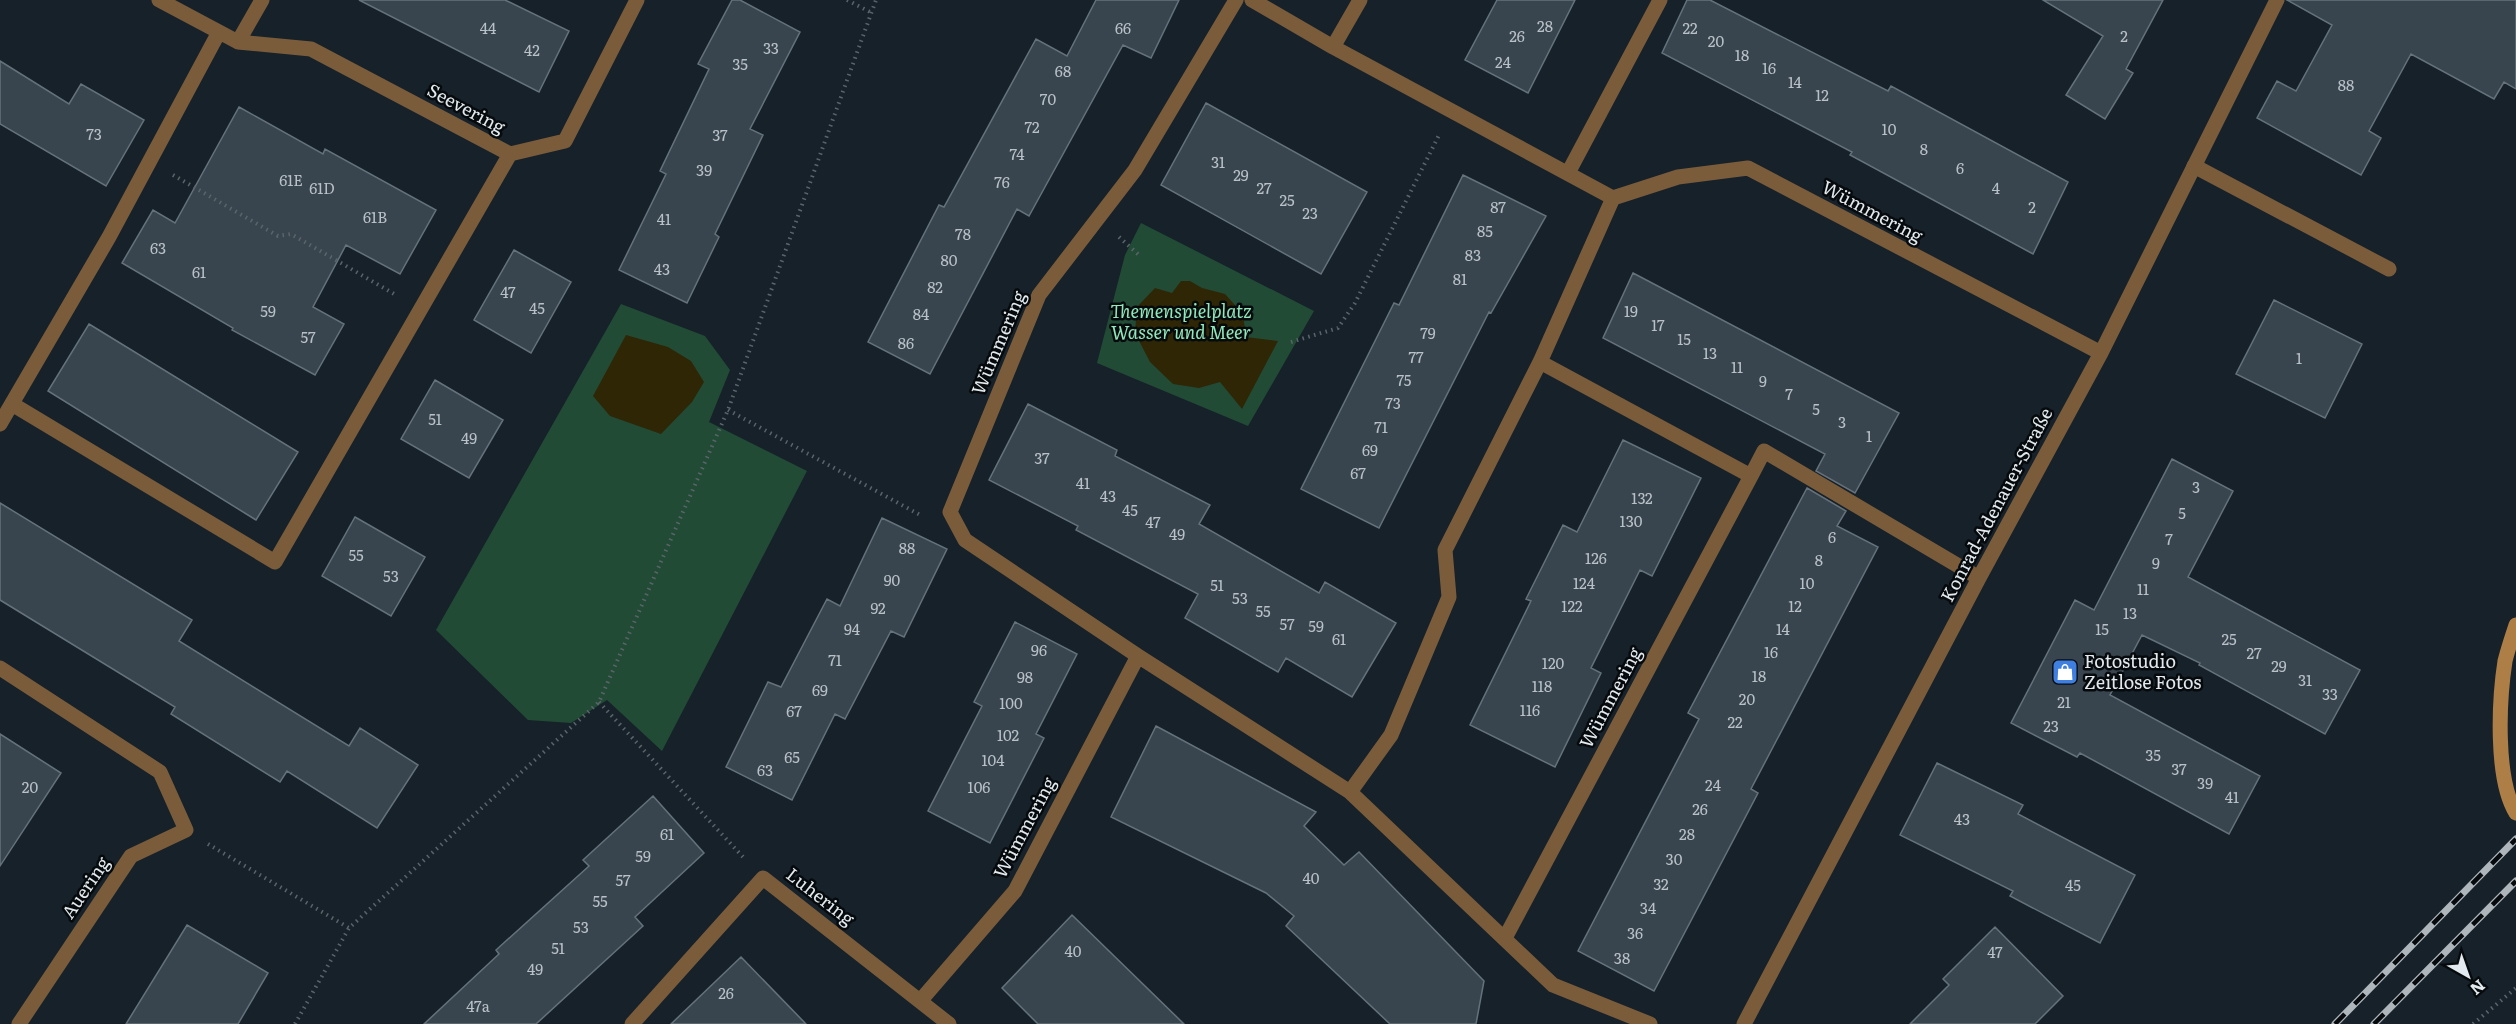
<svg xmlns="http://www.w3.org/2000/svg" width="2516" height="1024" font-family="Literata,serif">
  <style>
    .green { fill: #224b36 }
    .sand { fill: #2e2605 }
    .building { fill: #39454e; stroke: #65727c; stroke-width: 1.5 }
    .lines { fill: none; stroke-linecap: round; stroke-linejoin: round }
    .path { stroke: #5a646b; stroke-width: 4; stroke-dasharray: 1.5 4.5; stroke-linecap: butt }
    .lane { stroke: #7a5c3b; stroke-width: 15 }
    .street { stroke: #7a5c3b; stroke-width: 15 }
    .secondary { stroke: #ae7e47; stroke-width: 15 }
    .rail-casing { stroke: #aeb6bc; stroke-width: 7 }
    .rail { stroke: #060a0d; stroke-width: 4.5; stroke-dasharray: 14; stroke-linecap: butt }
    .labels { text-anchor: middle; stroke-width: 5; stroke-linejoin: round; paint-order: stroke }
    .number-label { font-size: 15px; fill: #b8c1c7 }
    .street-label { font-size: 18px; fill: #e3eaef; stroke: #060a0d }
    .park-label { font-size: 18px; font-style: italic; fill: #91e8ba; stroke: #060a0d }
    .poi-label { font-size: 18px; fill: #e3eaef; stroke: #060a0d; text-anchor: start }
  </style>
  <rect width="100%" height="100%" fill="#162129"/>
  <path class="green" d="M1141 223 1314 311 1248 426 1097 363 1125 255Z
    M621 304 705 336 730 370 709 422 807 471 662 751 607 700 571 723 528 720 436 630Z"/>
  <path class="sand" d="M1181 281H1190L1202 288 1225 294 1243 314 1246 337 1278 341 1242 409 1220 382 1199 388 1173 384 1150 362 1135 333 1137 307 1155 288 1172 293Z
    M626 335 668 347 691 361 704 382 692 402 661 434 610 416 593 396Z"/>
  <path class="building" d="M359 0H505L569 31 539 92Z
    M732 0H740L800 32 750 129 763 135 715 234 719 237 687 303 619 270 666 174 660 171 709 69 698 64Z
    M1096 0H1179L1151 58 1123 45 1029 216 1017 209 930 374 868 342 939 205 944 207 1036 39 1067 56Z
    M1497 0H1575L1528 93 1465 60Z
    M1687 0H1710L1888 91 1891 86 2068 182 2033 254 1850 155 1852 152 1662 53Z
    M2043 0H2163L2126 69 2133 73 2105 119 2066 95 2103 36Z
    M2287 0H2516V89L2504 82 2494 99 2411 54 2369 131 2381 138 2361 175 2257 118 2277 81 2296 91 2332 25Z
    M0 61 69 104 81 84 144 120 106 186 0 124Z
    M1206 103 1367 192 1321 274 1161 185Z
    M239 107 323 154 325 149 436 210 400 274 346 245 313 307 344 324 315 375 232 330 233 328 122 263 153 210 175 223Z
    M1463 175 1546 216 1491 313 1489 312 1379 528 1301 489 1394 303 1399 305Z
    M514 250 571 282 531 353 474 320Z
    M1633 273 1899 413 1855 493 1816 471 1825 454 1603 338Z
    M2274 300 2362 344 2325 418 2236 374Z
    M89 324 298 452 256 520 48 391Z
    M435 380 503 420 469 478 401 439Z
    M1028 404 1117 450 1115 456 1210 505 1199 524 1319 593 1325 582 1396 623 1352 697 1286 658 1278 672 1185 618 1198 594 1076 530 1078 526 989 480Z
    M1623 440 1701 478 1652 576 1640 570 1591 668 1601 673 1555 767 1470 725 1531 601 1526 599 1563 525 1577 532Z
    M2172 459 2233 491 2188 577 2360 670 2325 734 2199 665 2200 663 2142 635 2110 695 2260 776 2229 834 2080 753 2077 757 2011 723 2075 600 2094 610Z
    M1807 488 1846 511 1837 526 1878 547 1751 789 1758 793 1654 991 1578 951 1699 719 1688 713Z
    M0 503 192 620 179 641 349 746 360 728 418 765 377 828 287 771 280 782 171 714 175 707 0 600Z
    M355 517 425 557 391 616 322 576Z
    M882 518 947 549 904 637 891 631 845 719 835 714 792 800 726 767 768 682 781 687 827 599 840 606Z
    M1015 622 1077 654 1036 734 1044 738 990 843 928 811 982 706 974 702Z
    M1156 726 1316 812 1304 826 1344 865 1359 852 1484 981 1476 1024H1390L1286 926 1294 916 1266 893 1111 817Z
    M0 734 61 773 0 866Z
    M1937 763 2023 805 2018 814 2135 875 2100 943 2010 896 2013 891 1900 835Z
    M653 796 704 853 635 917 643 926 536 1024H424L499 954 496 950 589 866 583 860Z
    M1072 915 1184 1024H1038L1002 988Z
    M187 925 268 973 238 1024H126Z
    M1995 927 2063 996 2035 1024H1910L1949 985 1943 979Z
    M741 957 806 1024H671Z"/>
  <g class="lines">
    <path class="path" d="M847 0 870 12
      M173 175 278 236 291 234 396 295
      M1119 237 1140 256
      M1291 342 1338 328 1355 303 1439 135
      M728 410 922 516
      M599 702 743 857
      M208 844 349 928
      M295 1024 349 928 599 702 728 410 876 0
      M2473 1024 2516 988"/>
    <path class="lane" d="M2194 166 2389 269
      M1568 173 1660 0"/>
    <path class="street" d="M159 0 238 42 311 49 510 154 565 141 637 0
      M1236 0 1135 170 1039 295 950 512 965 540 1138 656 1350 792 1553 985 1650 1024
      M1252 0 1333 47 1613 198 1678 177 1748 168 2101 353
      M238 42 262 0
      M1333 47 1360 0
      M12 404 275 562 510 154
      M0 424 109 237 219 32
      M1751 476 1764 451 1979 578
      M0 668 160 772 186 830 131 856 19 1024
      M1350 792 1391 735 1449 597 1445 550 1540 362 1613 198
      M1505 938 1751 476 1540 362
      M921 1000 1015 891 1138 656
      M632 1024 763 878 949 1024
      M1744 1024 1979 578 2101 353 2277 0"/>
    <path class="secondary" d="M2516 625C2512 637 2508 649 2505 661 2499 700 2495 779 2516 813"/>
    <g class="rail-casing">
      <path id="rail" d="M2335 1024 2516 839
        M2374 1024 2516 881"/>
    </g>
    <use href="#rail" class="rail"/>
  </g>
  <defs>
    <g id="shop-square" transform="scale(1.35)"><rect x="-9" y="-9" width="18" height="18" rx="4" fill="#3f7fe0" stroke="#060a0d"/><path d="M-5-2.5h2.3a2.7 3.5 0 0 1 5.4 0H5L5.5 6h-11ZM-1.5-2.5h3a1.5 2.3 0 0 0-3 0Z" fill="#fff"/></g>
  </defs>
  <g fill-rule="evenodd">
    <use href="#shop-square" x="2065" y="672"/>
  </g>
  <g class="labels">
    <g class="number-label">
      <text x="1545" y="32">28</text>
      <text x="488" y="34">44</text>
      <text x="1123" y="34">66</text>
      <text x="1690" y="34">22</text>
      <text x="1517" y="42">26</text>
      <text x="2124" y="42">2</text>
      <text x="1716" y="47">20</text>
      <text x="771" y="54">33</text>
      <text x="532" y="56">42</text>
      <text x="1742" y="61">18</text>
      <text x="1503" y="68">24</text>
      <text x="740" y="70">35</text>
      <text x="1769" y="74">16</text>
      <text x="1063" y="77">68</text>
      <text x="1795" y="88">14</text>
      <text x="2346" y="91">88</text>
      <text x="1822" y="101">12</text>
      <text x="1048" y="105">70</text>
      <text x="1032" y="133">72</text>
      <text x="1889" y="135">10</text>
      <text x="94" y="140">73</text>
      <text x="720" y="141">37</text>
      <text x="1924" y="155">8</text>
      <text x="1017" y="160">74</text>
      <text x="1218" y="168">31</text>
      <text x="1960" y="174">6</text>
      <text x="704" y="176">39</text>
      <text x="1241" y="181">29</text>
      <text x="291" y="186">61E</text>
      <text x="1002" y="188">76</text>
      <text x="322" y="194">61D</text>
      <text x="1264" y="194">27</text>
      <text x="1996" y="194">4</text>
      <text x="1287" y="206">25</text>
      <text x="1498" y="213">87</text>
      <text x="2032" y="213">2</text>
      <text x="1310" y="219">23</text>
      <text x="375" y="223">61B</text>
      <text x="664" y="225">41</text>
      <text x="1485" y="237">85</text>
      <text x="963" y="240">78</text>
      <text x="158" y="254">63</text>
      <text x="1473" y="261">83</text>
      <text x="949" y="266">80</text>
      <text x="662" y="275">43</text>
      <text x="199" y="278">61</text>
      <text x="1460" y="285">81</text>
      <text x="935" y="293">82</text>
      <text x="508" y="298">47</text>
      <text x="537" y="314">45</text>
      <text x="268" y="317">59</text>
      <text x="1631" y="317">19</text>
      <text x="921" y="320">84</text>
      <text x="1658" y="331">17</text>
      <text x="1428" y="339">79</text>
      <text x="308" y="343">57</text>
      <text x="1684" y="345">15</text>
      <text x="906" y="349">86</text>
      <text x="1710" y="359">13</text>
      <text x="1416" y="363">77</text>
      <text x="2299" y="364">1</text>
      <text x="1737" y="373">11</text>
      <text x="1404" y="386">75</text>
      <text x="1763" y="387">9</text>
      <text x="1789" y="400">7</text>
      <text x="1393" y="409">73</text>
      <text x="1816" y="415">5</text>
      <text x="435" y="425">51</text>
      <text x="1842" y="428">3</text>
      <text x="1381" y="433">71</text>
      <text x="1869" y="442">1</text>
      <text x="469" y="444">49</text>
      <text x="1370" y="456">69</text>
      <text x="1042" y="464">37</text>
      <text x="1358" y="479">67</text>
      <text x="1083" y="489">41</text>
      <text x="2196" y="493">3</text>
      <text x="1108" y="502">43</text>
      <text x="1642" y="504">132</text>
      <text x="1130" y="516">45</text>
      <text x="2182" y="519">5</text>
      <text x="1631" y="527">130</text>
      <text x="1153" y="528">47</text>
      <text x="1177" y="540">49</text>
      <text x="1832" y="543">6</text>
      <text x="2169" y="545">7</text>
      <text x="907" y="554">88</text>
      <text x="356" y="561">55</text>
      <text x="1596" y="564">126</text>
      <text x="1819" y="566">8</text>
      <text x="2156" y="569">9</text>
      <text x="391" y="582">53</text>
      <text x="892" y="586">90</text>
      <text x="1584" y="589">124</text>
      <text x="1807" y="589">10</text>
      <text x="1217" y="591">51</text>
      <text x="2143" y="595">11</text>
      <text x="1240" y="604">53</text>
      <text x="1572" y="612">122</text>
      <text x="1795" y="612">12</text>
      <text x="878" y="614">92</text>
      <text x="1263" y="617">55</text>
      <text x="2130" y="619">13</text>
      <text x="1287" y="630">57</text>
      <text x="1316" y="632">59</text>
      <text x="852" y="635">94</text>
      <text x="1783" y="635">14</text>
      <text x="2102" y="635">15</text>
      <text x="1339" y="645">61</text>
      <text x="2229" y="645">25</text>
      <text x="1039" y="656">96</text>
      <text x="1771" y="658">16</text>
      <text x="2254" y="659">27</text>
      <text x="835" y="666">71</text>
      <text x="1553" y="669">120</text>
      <text x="2279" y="672">29</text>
      <text x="1759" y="682">18</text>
      <text x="1025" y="683">98</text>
      <text x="2305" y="686">31</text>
      <text x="1542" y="692">118</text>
      <text x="820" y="696">69</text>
      <text x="2330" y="700">33</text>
      <text x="1747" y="705">20</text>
      <text x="2064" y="708">21</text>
      <text x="1011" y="709">100</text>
      <text x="1530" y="716">116</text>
      <text x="794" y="717">67</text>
      <text x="1735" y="728">22</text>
      <text x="2051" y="732">23</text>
      <text x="1008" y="741">102</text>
      <text x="2153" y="761">35</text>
      <text x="792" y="763">65</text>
      <text x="993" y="766">104</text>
      <text x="2179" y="775">37</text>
      <text x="765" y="776">63</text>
      <text x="2205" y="789">39</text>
      <text x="1713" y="791">24</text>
      <text x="30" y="793">20</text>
      <text x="979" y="793">106</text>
      <text x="2232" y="803">41</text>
      <text x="1700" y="815">26</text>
      <text x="1962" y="825">43</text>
      <text x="667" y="840">61</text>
      <text x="1687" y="840">28</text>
      <text x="643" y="862">59</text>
      <text x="1674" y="865">30</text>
      <text x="1311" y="884">40</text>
      <text x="623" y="886">57</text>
      <text x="1661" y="890">32</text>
      <text x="2073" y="891">45</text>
      <text x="600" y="907">55</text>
      <text x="1648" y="914">34</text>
      <text x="581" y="933">53</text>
      <text x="1635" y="939">36</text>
      <text x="558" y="954">51</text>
      <text x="1073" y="957">40</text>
      <text x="1995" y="958">47</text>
      <text x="1622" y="964">38</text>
      <text x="535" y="975">49</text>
      <text x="726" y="999">26</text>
      <text x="478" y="1012">47a</text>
    </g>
    <g class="street-label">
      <text transform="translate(466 109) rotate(28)" y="6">Seevering</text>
      <text transform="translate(1872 212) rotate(28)" y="6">Wümmering</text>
      <text transform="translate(999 343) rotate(-67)" y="6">Wümmering</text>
      <text transform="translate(1997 505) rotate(-62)" y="6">Konrad-Adenauer-Straße</text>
      <text transform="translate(1611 698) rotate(-62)" y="6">Wümmering</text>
      <text transform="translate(1025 828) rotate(-62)" y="6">Wümmering</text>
      <text transform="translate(86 888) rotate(-56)" y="6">Auering</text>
      <text transform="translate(820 897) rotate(38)" y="6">Luhering</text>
    </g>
    <g class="park-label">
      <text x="1181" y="318">Themenspielplatz<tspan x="1181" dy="21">Wasser und Meer</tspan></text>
    </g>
    <g class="poi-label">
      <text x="2084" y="668">Fotostudio<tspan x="2084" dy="21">Zeitlose Fotos</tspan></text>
    </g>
  </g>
  <g transform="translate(2468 976) rotate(140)" stroke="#060a0d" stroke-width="4.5" paint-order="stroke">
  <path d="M0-4.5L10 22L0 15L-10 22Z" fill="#e3eaef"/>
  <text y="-9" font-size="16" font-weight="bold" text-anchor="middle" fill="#e3eaef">N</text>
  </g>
</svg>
